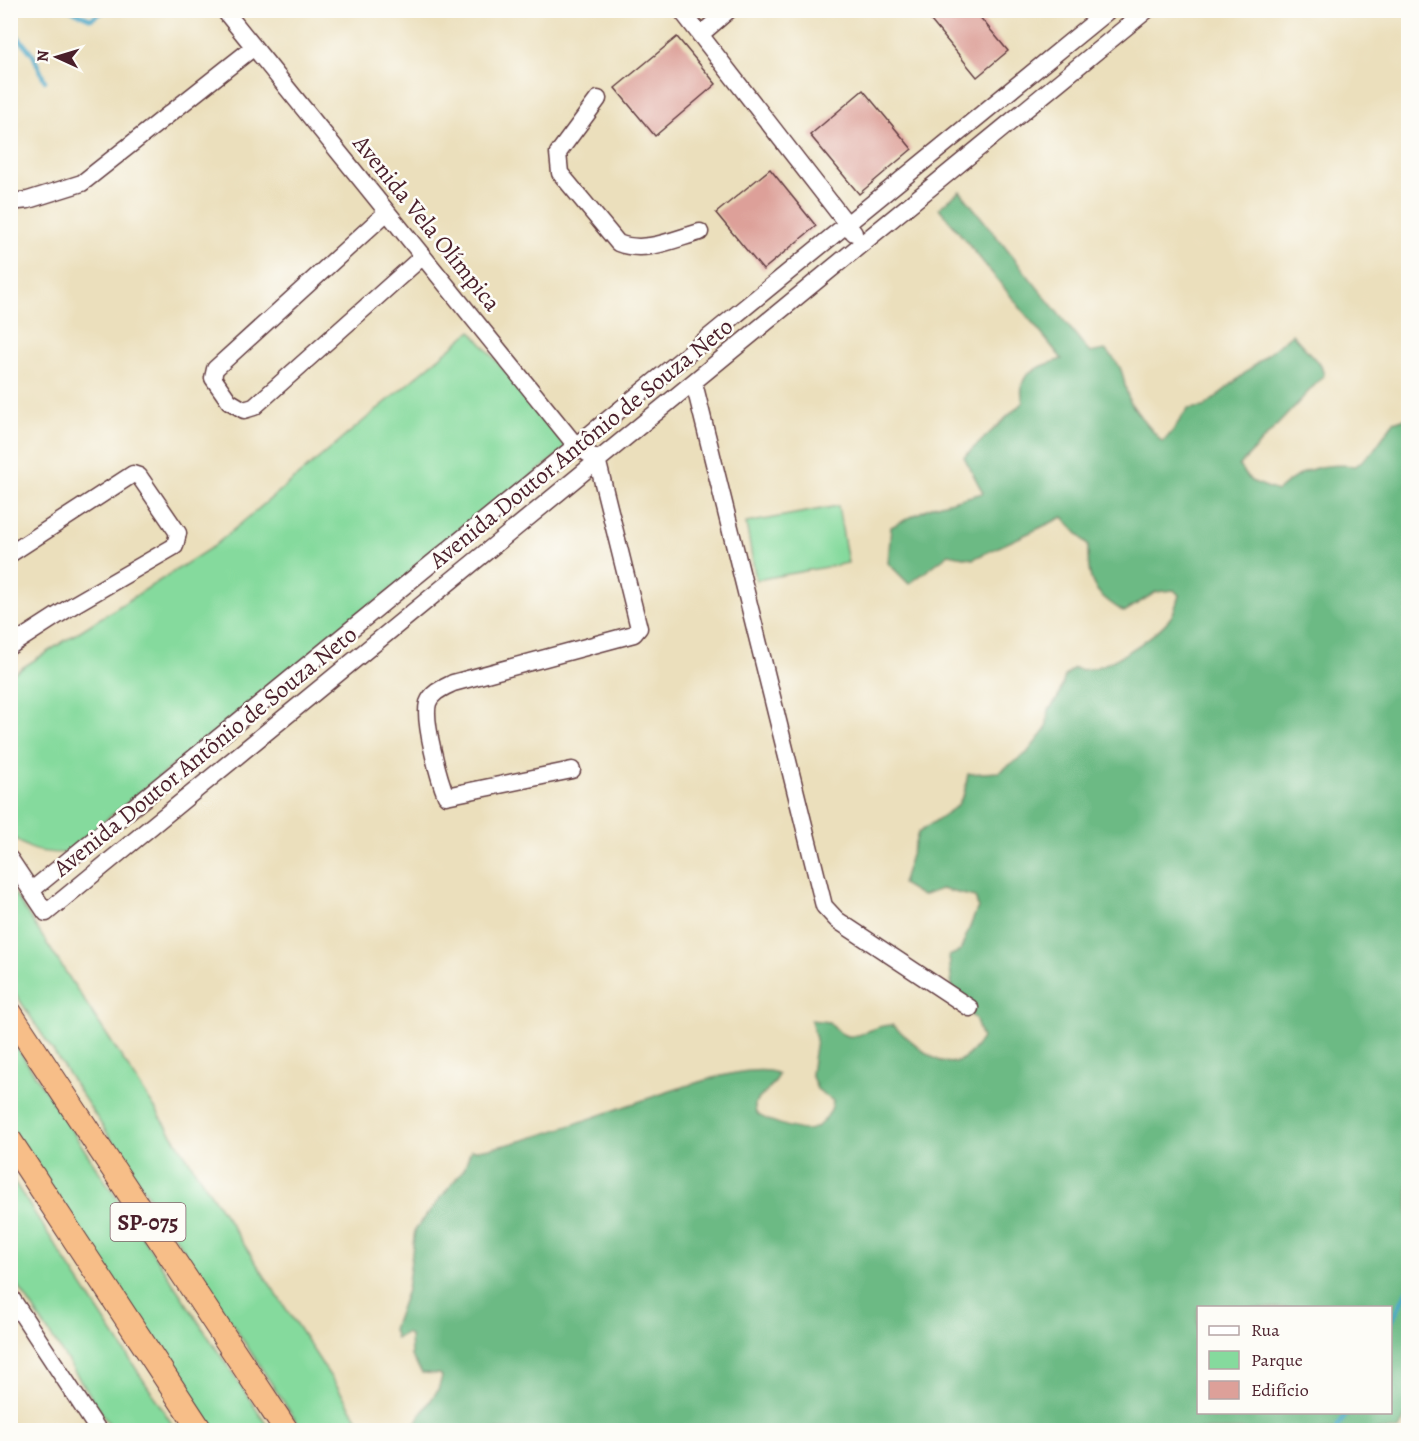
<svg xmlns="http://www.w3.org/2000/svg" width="1419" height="1441" font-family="Alegreya,serif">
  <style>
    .green { fill: #85da9d; stroke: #687c64; stroke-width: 1.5 }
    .forest { fill: #6cba84; stroke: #5b6c58; stroke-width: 1.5; fill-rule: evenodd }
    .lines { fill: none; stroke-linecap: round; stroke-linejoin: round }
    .stream { stroke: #49a7c7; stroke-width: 4.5 }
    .building { fill: #dda099 }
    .minor-casing { stroke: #623c41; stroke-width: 19 }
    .highway-casing { stroke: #623c41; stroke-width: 26 }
    .minor { stroke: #fff; stroke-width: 16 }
    .highway { stroke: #f7be88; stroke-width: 24 }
    .labels { text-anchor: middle; stroke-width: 5; stroke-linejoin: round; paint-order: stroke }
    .shield { fill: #fdfcf7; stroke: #806168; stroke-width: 1.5 }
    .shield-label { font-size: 22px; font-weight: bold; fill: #4a1f2b }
    .street-label { font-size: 24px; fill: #4a1f2b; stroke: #fdfcf7 }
  </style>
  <rect width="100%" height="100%" fill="#fdfcf7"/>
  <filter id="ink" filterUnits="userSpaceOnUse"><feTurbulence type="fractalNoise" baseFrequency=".0167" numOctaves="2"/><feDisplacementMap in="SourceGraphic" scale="12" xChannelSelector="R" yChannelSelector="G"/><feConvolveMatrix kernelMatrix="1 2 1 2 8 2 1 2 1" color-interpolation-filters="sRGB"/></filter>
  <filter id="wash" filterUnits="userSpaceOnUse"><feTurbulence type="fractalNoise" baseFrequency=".008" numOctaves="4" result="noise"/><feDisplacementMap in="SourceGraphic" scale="24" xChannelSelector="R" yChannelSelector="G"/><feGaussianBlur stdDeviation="1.35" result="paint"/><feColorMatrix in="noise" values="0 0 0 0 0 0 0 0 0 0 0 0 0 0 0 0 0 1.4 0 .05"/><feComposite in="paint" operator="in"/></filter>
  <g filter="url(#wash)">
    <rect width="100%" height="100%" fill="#ebdfbc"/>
    <path class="green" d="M471 331 569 446 65 853C43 853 26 851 11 834V675L214 546Z
      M838 506 848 563 756 580 746 523Z
      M10 887 347 1402 365 1430H302L11 987Z
      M10 1037 270 1430H208L11 1130Z
      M10 1177H11L176 1430H113L11 1275Z"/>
    <path class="forest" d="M960 191 1090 353 1105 350C1131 372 1119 383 1132 405 1140 418 1152 430 1162 442 1177 430 1176 422 1188 409L1204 407 1292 334 1321 366 1324 375 1239 466 1251 481 1277 491C1303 468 1322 463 1356 466L1373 451 1394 422 1408 417V1411L1399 1430H410L438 1390 442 1377 440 1374 422 1373 411 1356 410 1335 405 1333 396 1339 393 1329 407 1290 415 1230 464 1169 471 1150C538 1150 735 1051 778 1074L775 1082 755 1103C755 1104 755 1111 756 1112 759 1119 797 1130 805 1130 819 1131 832 1113 833 1101L817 1089 811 1074 816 1039 811 1020 829 1022C854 1053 864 1024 892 1025 926 1051 951 1088 982 1038L975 1018 958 1006 952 987 949 956 960 951 978 907 975 897 941 889 922 896 902 884 918 833 957 806 964 794 968 774 999 772 1027 753 1046 729 1049 710 1059 696 1065 676 1074 668C1097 678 1157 636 1171 617 1175 611 1177 602 1179 595L1174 590 1156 592 1124 612C1091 591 1088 583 1088 545L1063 517 973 559 949 554 909 584 888 563 891 527 933 506 983 493 964 457 1023 402C1015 370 1040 367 1062 359L939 208ZM1198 1308H1390V1412H1198Z"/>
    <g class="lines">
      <path class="stream" d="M70 10 91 19 106 10
        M10 27 33 55 45 81
        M1390 1325 1408 1289
        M1336 1430 1347 1412"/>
    </g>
    <g id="blocks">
      <path class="building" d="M922 10H974L1008 51 977 77Z
        M677 37 716 84 655 136 615 88Z
        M863 90 912 149 859 194 810 135Z
        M770 169 816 226 763 270 716 213Z"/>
    </g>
  </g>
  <g filter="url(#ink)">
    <use href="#blocks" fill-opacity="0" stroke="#623c41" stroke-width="1.5"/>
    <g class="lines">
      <g class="minor-casing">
        <path id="minor" d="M224 10 577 447 597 459 639 628 634 634 453 683C443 688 432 692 428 703 423 721 439 779 446 796L572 770
          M681 10 854 233
          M700 35 729 10
          M598 99 558 153 560 173 618 243C645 254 674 239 700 232
          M10 202 28 200 82 183 254 47
          M386 213 215 369 213 378 229 401 244 410 254 407 423 256
          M694 383 824 906 837 920 970 1008
          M10 554 133 474 139 476 178 533 175 546 75 604 10 646
          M10 859 46 913 1147 10
          M32 890 1109 10
          M10 1296 98 1430"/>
      </g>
      <g class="highway-casing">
        <path id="highway" d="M10 1013 286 1430
          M10 1141 200 1430"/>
      </g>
      <use href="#minor" class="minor"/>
      <use href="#highway" class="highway"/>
    </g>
  </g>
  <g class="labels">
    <rect class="shield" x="110.5" y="1203" width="75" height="38" rx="4.5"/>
    <g class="shield-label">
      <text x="148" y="1230">SP-075</text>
    </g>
    <g class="street-label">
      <text transform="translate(427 223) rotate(51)" y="8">Avenida Vela Olímpica</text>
      <text transform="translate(581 443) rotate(-39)" y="8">Avenida Doutor Antônio de Souza Neto</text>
      <text transform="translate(205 751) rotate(-39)" y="8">Avenida Doutor Antônio de Souza Neto</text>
    </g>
  </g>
  <rect width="1419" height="1441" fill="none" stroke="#fdfcf7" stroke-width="36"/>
  <rect x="1197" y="1306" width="195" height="108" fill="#fdfcf7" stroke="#b5a4a5" stroke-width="1.5"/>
  <rect x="1209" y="1326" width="30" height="9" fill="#ffffff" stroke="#b5a4a5" stroke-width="1.5"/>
  <text x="1251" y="1336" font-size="18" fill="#4a1f2b">Rua</text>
  <rect x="1209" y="1351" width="30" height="18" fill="#85da9d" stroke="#b5a4a5" stroke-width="1.5"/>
  <text x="1251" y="1366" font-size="18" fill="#4a1f2b">Parque</text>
  <rect x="1209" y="1381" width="30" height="18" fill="#dda099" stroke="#b5a4a5" stroke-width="1.5"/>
  <text x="1251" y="1396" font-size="18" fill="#4a1f2b">Edifício</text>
  <g transform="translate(57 57) rotate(274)" stroke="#fdfcf7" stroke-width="4.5" paint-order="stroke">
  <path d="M0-4.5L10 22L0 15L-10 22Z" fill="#4a1f2b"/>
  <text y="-9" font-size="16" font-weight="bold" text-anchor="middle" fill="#4a1f2b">N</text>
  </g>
</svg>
